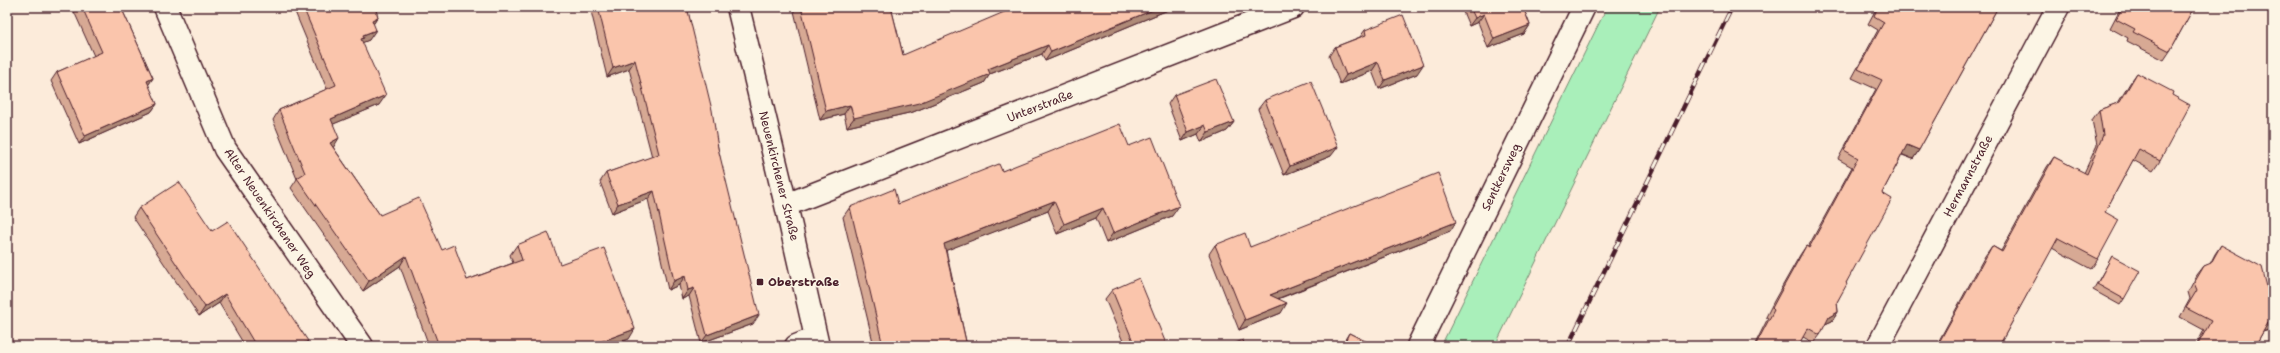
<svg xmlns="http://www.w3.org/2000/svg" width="2280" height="353" font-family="'Shantell Sans',sans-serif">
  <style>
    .green { fill: #a9efba; stroke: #7a8772 }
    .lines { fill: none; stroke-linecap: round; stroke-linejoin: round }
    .minor-casing { stroke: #4a1f2b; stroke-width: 25 }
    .minor { stroke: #fcf5e5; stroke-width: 22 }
    .rail-casing { stroke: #4a1f2b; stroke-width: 4.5 }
    .rail { stroke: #fcf5e5; stroke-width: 3; stroke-dasharray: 9; stroke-linecap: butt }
    .wall { fill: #d7a994; stroke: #4a1f2b }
    .shaded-wall { fill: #af8a78; stroke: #4a1f2b }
    .building { fill: #fac5ac; stroke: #4a1f2b }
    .poi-dot { fill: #4a1f2b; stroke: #fcf5e5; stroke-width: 1.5 }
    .labels { text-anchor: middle; stroke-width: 3; stroke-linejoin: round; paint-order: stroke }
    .street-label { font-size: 12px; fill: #4a1f2b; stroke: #fcf5e5 }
    .poi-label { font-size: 12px; font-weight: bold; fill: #4a1f2b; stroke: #fcf5e5; text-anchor: start }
  </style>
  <rect width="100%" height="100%" fill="#fcebda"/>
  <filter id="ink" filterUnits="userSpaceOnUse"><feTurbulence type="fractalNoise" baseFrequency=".025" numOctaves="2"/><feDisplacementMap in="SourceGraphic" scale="8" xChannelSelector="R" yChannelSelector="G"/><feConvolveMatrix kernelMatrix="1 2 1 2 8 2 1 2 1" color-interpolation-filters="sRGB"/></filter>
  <g filter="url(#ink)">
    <path class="green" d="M1607 7H1660L1495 346H1441Z"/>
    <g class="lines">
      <g class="minor-casing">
        <path id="minor" d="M165 7 225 149 362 346
          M738 7 786 205 818 346
          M786 205 1293 7
          M796 346 816 338
          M1418 346 1584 7
          M1878 346 2058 7"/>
      </g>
      <use href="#minor" class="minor"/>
      <g class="rail-casing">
        <path id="rail" d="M1568 346 1732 7"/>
      </g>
      <use href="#rail" class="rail"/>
    </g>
    <path class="wall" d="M72 7H121L153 78 148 85 157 104 151 112 79 144 51 81 57 72 94 56Z
      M293 7H375L378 17 373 24 369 40 362 42 379 105 333 124V147L380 215 442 250 467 280 513 263 510 255 517 245 560 264 629 339 609 346H429L400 266 363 291 291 188 297 179 273 120 279 110 327 89Z
      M590 7H687L718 148 753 324 701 343 689 296 682 299 679 285 668 290 648 199 612 213 600 182 606 173 652 157 629 69 607 77Z
      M793 7H891L903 55 1175 7 1045 61 1042 54 990 74 984 83 913 112 847 127 844 114 820 120Z
      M1461 7H1523L1530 25 1524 34 1488 48 1478 22 1469 26Z
      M1877 7H1998L1919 150 1913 159 1902 155 1882 193 1846 283 1837 302 1838 312 1832 321 1825 324 1820 335 1814 343 1803 337 1798 346H1754L1768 318 1766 317 1774 301 1800 255 1806 246 1808 247 1852 167 1838 159 1876 89 1852 78 1878 30 1868 24Z
      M2121 7H2194L2170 51 2164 60 2127 41 2128 38 2110 28Z
      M1365 30 1417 74 1379 89 1372 71 1340 84 1329 56 1335 47 1360 37Z
      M2137 73 2172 95 2160 161 2153 171 2133 160 2105 212 2098 259 2091 269 2052 248 1999 346H1936L1985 256 1992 246 2001 251 2047 167 2054 157 2084 173 2097 145 2092 120 2099 110 2118 103 2130 83Z
      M1174 95 1234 122 1227 131 1201 142 1198 134 1182 141 1168 104Z
      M1265 100 1331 156 1284 175 1258 109Z
      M1129 146 1172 216 1106 243 1096 218 1057 234 1048 211 946 250 967 346H874L843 217 850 207 898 204 1002 171Z
      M139 208 212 231 304 346H245L219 303 199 316 133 217Z
      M1450 231 1278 299 1281 313 1239 330 1209 254 1215 245 1250 247Z
      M2221 245 2273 311V324L2269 330 2263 332 2255 346H2196L2204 330 2180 317 2190 299 2188 292 2197 275 2204 266 2210 264 2215 254Z
      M2112 256 2124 299 2120 305 2093 290 2109 262Z
      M1112 290 1167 346H1125L1105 299Z
      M1349 333 1375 346H1341Z"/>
    <path class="shaded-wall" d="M1160 7H1175L1045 61 1051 52Z
      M1484 14 1478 22 1469 26 1475 18Z
      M378 17 372 26V20Z
      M1530 25 1524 34 1488 48 1494 39Z
      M376 30 369 40 357 45 363 35Z
      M1048 45 1042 54 982 77 988 69Z
      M635 60 629 69 607 77 613 68Z
      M1378 62 1372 71 1340 84 1346 75Z
      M1423 65 1417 74 1379 89 1385 80Z
      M990 74 984 83 913 112 847 127 854 118Z
      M153 78 147 87V81Z
      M386 95 379 105 324 128 331 119Z
      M157 104 151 112 79 144 85 136Z
      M850 105 844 114 820 120 826 111Z
      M1234 122 1227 131 1201 142 1208 132Z
      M1205 125 1198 134 1182 141 1188 132Z
      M339 138 333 148 330 143Z
      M1907 145 1919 150 1913 159 1901 154Z
      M1338 147 1331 156 1284 175 1290 166Z
      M654 191 648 199 612 213 618 204Z
      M1054 201 1048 211 937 254 944 244Z
      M1179 206 1172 216 1106 243 1113 233Z
      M1103 208 1096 218 1057 234 1064 224Z
      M1456 222 1450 231 1264 304 1270 295Z
      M406 256 400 266 363 291 369 281Z
      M685 276 679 285 668 290 674 281Z
      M694 288 689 296 682 299 688 290Z
      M225 294 219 303 199 316 205 307Z
      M1287 303 1281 313 1239 330 1245 320Z
      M1838 312 1832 321 1823 325 1829 317Z
      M759 315 753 324 701 343 707 335Z
      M2273 322V324L2269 330 2261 332 2268 323Z
      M635 329 629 339 609 346H589Z
      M308 341 304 346H300Z"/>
    <path class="building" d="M82 7H121L153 78 147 81 157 104 85 136 57 72 102 52Z
      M303 7H375L378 17 372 20 376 30 363 35 364 38 361 39 386 95 331 119 339 138 330 143 380 215 419 198 442 250 454 245 467 280 522 260 517 245 548 232 560 264 604 248 635 329 589 346H439L406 256 369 281 297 178 305 173 279 110 336 85Z
      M598 7H687L712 110 718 148 759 315 707 335 694 288 688 290 685 276 674 281 654 191 618 204 606 173 659 154 635 60 613 68Z
      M801 7H891L903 55 1016 7H1160L1051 52 1048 45 988 69 990 74 919 103 854 118 850 105 826 111Z
      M1470 7H1523L1530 25 1494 39 1484 14 1475 18Z
      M1878 7H1998L1919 150 1907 145 1882 193 1892 199 1846 283 1847 284 1837 302 1838 312 1829 317 1820 335 1808 328 1798 346H1755L1774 310 1772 308 1780 293 1806 246 1809 248 1858 158 1844 150 1882 80 1858 69 1884 22 1874 16Z
      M2123 7H2194L2170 51 2133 32 2135 29 2116 19Z
      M1403 15 1423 65 1385 80 1378 62 1346 75 1335 47 1366 35 1365 30Z
      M2137 73 2173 92 2172 95 2190 105 2160 161 2139 149 2105 212 2119 220 2098 259 2058 238 1999 346H1937L1992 246 2002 252 2054 157 2087 174 2103 135 2099 110 2120 102Z
      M1216 79 1234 122 1208 132 1205 125 1188 132 1174 95Z
      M1311 81 1338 147 1290 166 1265 100Z
      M1120 124 1129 146 1152 137 1179 206 1113 233 1103 208 1064 224 1054 201 944 244 967 346H883L850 207 894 189 898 204 999 164 1002 171Z
      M1438 173 1456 222 1270 295 1287 303 1245 320 1215 245 1245 233 1250 247Z
      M179 182 212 231 228 221 308 341 300 346H256L225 294 205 307 139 208Z
      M2221 245 2262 267 2273 311V322L2268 323 2255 346H2197L2211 321 2186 308 2197 290 2194 283 2204 266 2211 263Z
      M2112 256 2140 271 2124 299 2097 284Z
      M1139 278 1167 346H1135L1112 290Z
      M1349 333 1375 346H1343Z
      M1243 340 1245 346H1228Z"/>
  </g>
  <rect class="poi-dot" x="756" y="278" width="8" height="8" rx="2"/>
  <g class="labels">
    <g class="street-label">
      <text transform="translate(1040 106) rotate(-21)" y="4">Unterstraße</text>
      <text transform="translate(779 176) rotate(76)" y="4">Neuenkirchener Straße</text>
      <text transform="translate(1968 176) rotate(-62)" y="4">Hermannstraße</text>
      <text transform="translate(1501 177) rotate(-64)" y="4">Sentkersweg</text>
      <text transform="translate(270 213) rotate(56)" y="4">Alter Neuenkirchener Weg</text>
    </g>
    <g class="poi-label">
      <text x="768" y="286">Oberstraße</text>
    </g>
  </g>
  <rect width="2280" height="353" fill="none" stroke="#fcf5e5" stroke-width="24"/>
  <rect x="12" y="12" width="2256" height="329" fill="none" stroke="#4a1f2b" stroke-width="1.5" filter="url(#ink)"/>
</svg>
